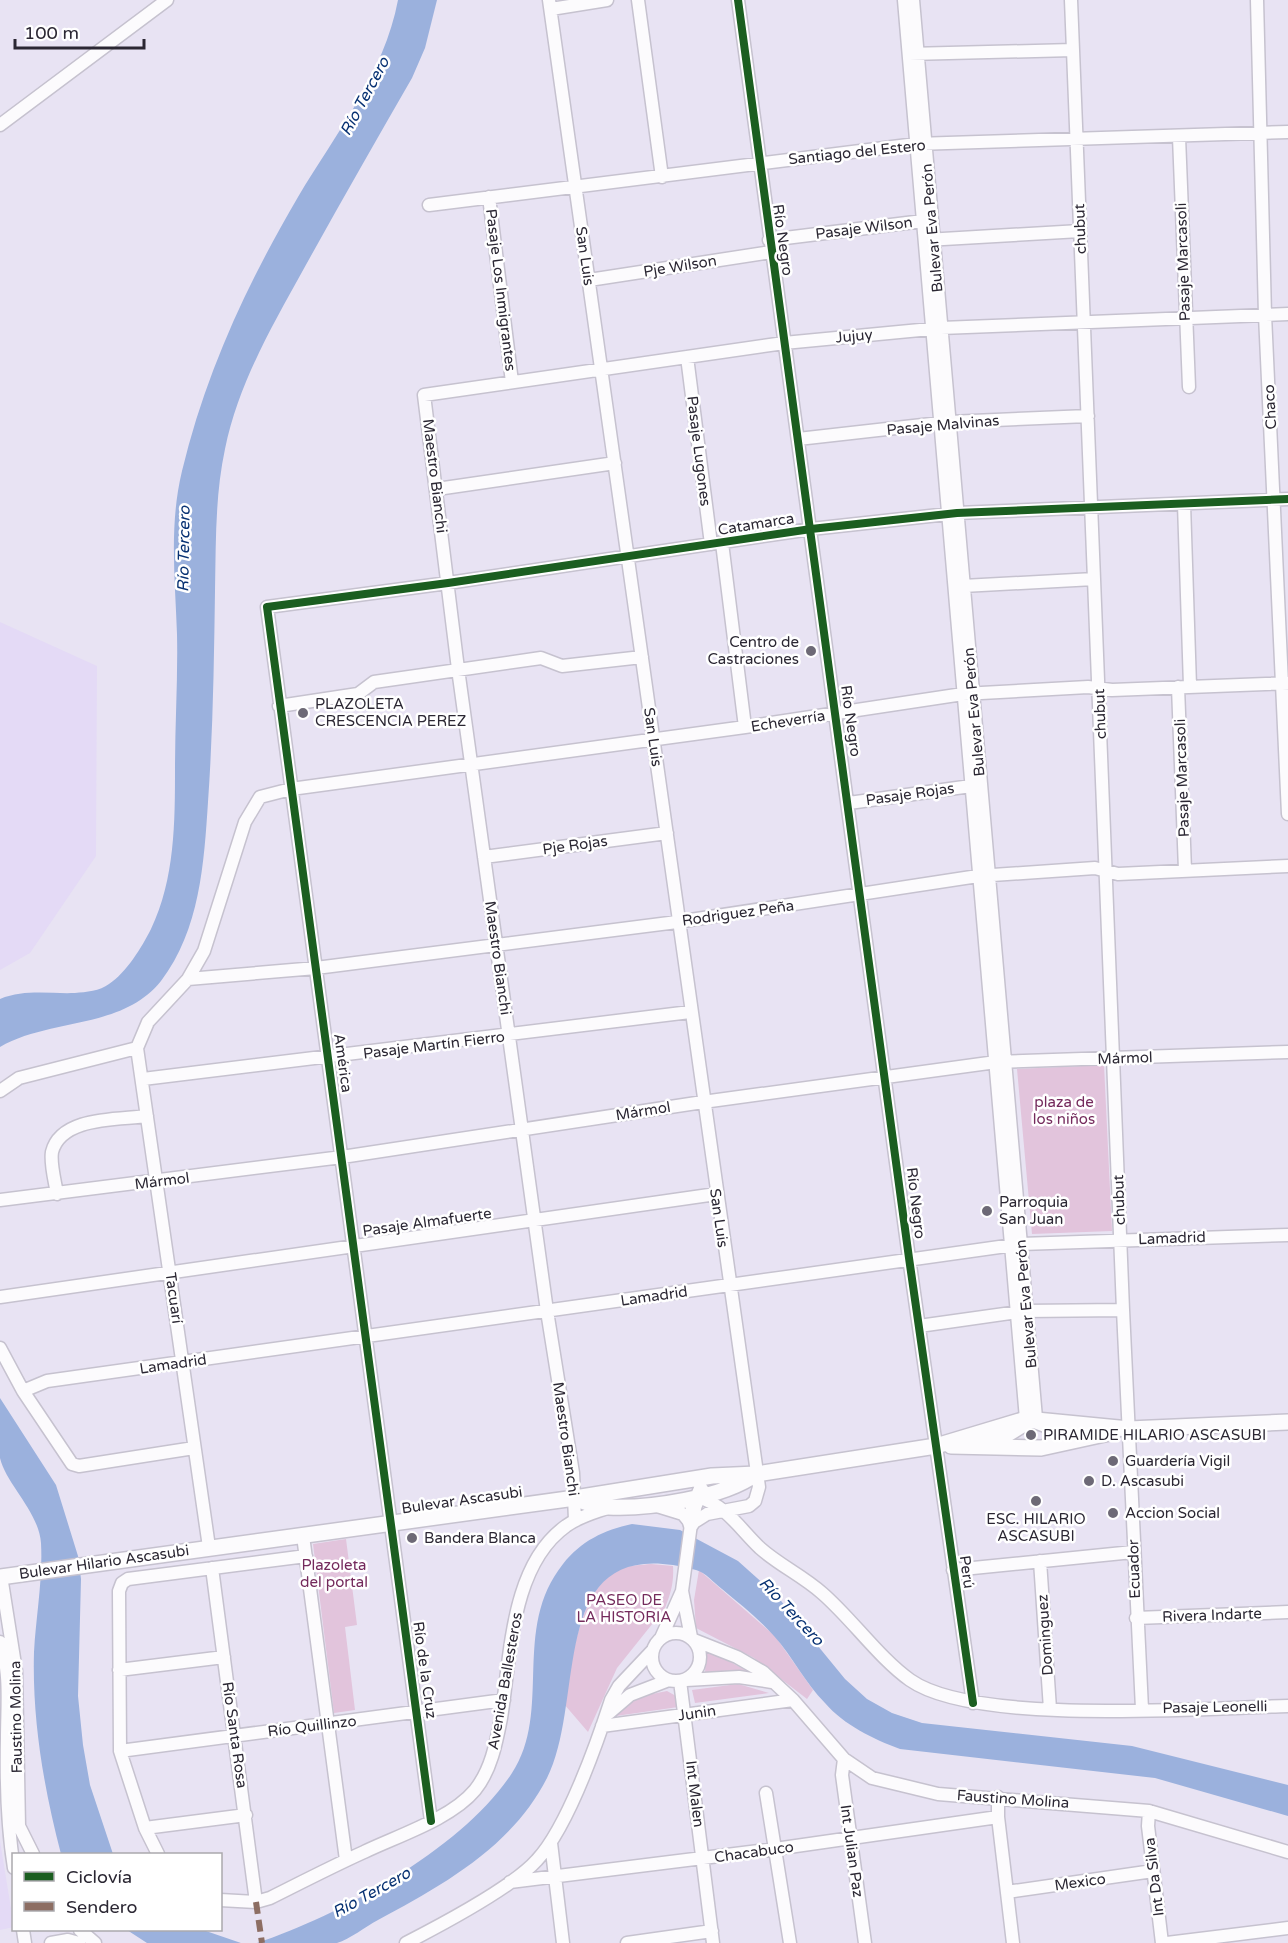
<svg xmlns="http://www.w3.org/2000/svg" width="1288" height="1943" font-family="'Varela Round',sans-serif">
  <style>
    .built { fill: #e4daf6 }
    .green { fill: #e2c4dc }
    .water { fill: #9bb1dd }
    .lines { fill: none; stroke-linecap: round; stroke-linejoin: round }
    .minor-casing { stroke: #c6c2cf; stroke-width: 15 }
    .major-casing { stroke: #c6c2cf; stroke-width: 18 }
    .minor { stroke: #fcfbfd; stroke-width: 12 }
    .major { stroke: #fcfbfd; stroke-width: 15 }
    .quiet { stroke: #8d6e63; stroke-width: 6; stroke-dasharray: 12 6; stroke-linecap: butt }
    .cycleway-casing { stroke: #fff; stroke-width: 11 }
    .cycleway { stroke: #1b5e20; stroke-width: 8 }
    .poi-dot { fill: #6d6976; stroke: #fff; stroke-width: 2 }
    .labels { text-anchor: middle; stroke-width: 5; stroke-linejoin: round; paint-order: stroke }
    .street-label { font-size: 15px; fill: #2b2733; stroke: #fff }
    .poi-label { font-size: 15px; fill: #2b2733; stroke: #fff; text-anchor: start }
    .park-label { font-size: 15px; fill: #742a5c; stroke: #fff }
    .water-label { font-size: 16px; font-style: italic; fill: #083273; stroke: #fff }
  </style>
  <rect width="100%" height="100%" fill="#e8e3f3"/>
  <path class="built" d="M0 622 97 666 96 856 30 953 0 970Z
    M0 1841 14 1927 0 1930Z"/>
  <path class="green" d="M1104 1065 1112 1231 1032 1234 1017 1069Z
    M346 1539 357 1625 345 1627 355 1710 334 1713 313 1544Z
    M651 1564 673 1566C674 1582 671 1593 665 1608L617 1668 588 1732 564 1704C572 1664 578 1585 623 1568 631 1565 642 1565 651 1564Z
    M699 1570 775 1636 813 1690 807 1699 754 1658 696 1628 694 1600Z
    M706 1649 749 1672 737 1670 705 1674Z
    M738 1684 769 1693 695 1703 692 1690Z
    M667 1691 676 1696 678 1707 616 1716C629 1698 647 1695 667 1691Z"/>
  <path class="water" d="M398 0H437L425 48 412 78C375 142 338 207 302 272 271 328 238 385 225 449 215 496 216 542 215 591 214 661 213 731 208 802 204 863 200 930 161 981 122 1030 49 1018 0 1047V999C25 989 49 994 75 993 86 992 100 991 109 984 126 973 142 947 151 929 175 879 175 822 175 768 175 723 178 678 177 634 175 578 169 525 182 471 206 372 247 284 298 197 336 133 384 74 398 0Z
    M0 1398 56 1485 78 1556 81 1579 78 1696 83 1745 90 1785 113 1854H61C44 1789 32 1720 34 1652 36 1616 43 1579 41 1543 39 1512 6 1484 0 1458 0 1440 0 1416 0 1398Z
    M632 1524 680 1530 738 1561 777 1596 845 1679 867 1699 892 1713 922 1723 1132 1746 1288 1785V1816L1155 1778 900 1749C873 1739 844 1725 825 1703 805 1683 793 1657 774 1636 759 1619 740 1604 722 1589 714 1583 705 1572 696 1570 543 1528 588 1698 547 1778 512 1847 443 1885 378 1920 365 1927 350 1939 337 1943 323 1943 275 1943 257 1943 341 1915 463 1848 512 1773 553 1711 511 1629 563 1564 581 1541 604 1530 632 1524Z
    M127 1930H203L241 1943H147Z"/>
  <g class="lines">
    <g class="minor-casing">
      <path id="minor" d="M549 0 759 1487 755 1501 749 1506 707 1514 691 1524
        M638 0 662 177
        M738 0 909 1258 973 1703
        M904 0 1026 1419 1061 1432 1086 1436
        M913 0 1036 1418 1009 1435 984 1445
        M1071 0 1123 1310 1142 1709
        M1257 0 1265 315 1288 814
        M551 9 607 0
        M909 54 1073 50
        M0 125 167 0
        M1179 137 1189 387
        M489 197 512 382
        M429 205 916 144 1288 132
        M769 240 923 221
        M926 240 1080 231
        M589 280 771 252
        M687 357 711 544
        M798 439 949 422 1088 416
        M437 489 615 463
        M1184 504 1190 686
        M722 543 745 727
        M963 586 1094 579
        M1178 687 1185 870
        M279 706 358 694 374 682 541 658 562 666 642 657
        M849 803 971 786
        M484 857 667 833
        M188 979 316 968 677 922 978 876 1095 868 1118 874 1288 866
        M137 1048 148 1022 188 979 204 951 245 822 260 797 291 789 745 727 963 694 1088 687 1112 690 1288 683
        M137 1048 209 1547
        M143 1079 690 1012
        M0 1091 19 1078 137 1048
        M57 1194C55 1181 50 1164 52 1152 61 1116 119 1120 147 1116
        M0 1200 342 1157 703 1102 996 1062 1288 1052
        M0 1297 716 1194
        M919 1326 1025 1311 1123 1310
        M0 1348 23 1391 72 1464 79 1466 194 1448
        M23 1391 47 1381 1021 1244 1288 1235
        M698 1497C727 1506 739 1528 760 1548 779 1565 803 1576 822 1593 852 1619 879 1658 910 1680 975 1726 1203 1708 1288 1706
        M657 1506 683 1514 691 1524
        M575 1520 573 1473 547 1311 458 669 424 395 784 343 941 328 1288 314
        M303 1536 346 1860
        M1040 1561 1050 1709
        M212 1568 256 1902
        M953 1570 1133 1552
        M1 1576 16 1671 19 1826 33 1854
        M682 1591 691 1637
        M1136 1618 1288 1612
        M652 1657a24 24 0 1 1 48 0a24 24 0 1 1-48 0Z
        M661 1638 682 1591 691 1524
        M694 1640 737 1657 763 1672 793 1700 844 1759 872 1778 938 1794 1149 1811 1288 1852
        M0 1642C11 1673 7 1706 7 1738 6 1782 7 1825 14 1868
        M119 1670 224 1657
        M686 1680 739 1677 772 1682
        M680 1681 713 1943
        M609 1713 630 1695 669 1680
        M602 1726 793 1700
        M120 1751 504 1700
        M844 1759 842 1775 865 1943
        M766 1793 790 1943
        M998 1797V1817L1013 1943
        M1149 1811 1148 1826 1162 1943
        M431 1821 267 607 448 583 811 529 957 513 1288 499
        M145 1828 246 1815
        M551 1843 563 1943
        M158 1854 145 1828 120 1751 119 1591 122 1583 128 1579 306 1556
        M510 1882 775 1849 998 1817
        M1007 1892 1153 1871
        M220 1900 256 1902 270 1898C302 1882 333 1866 364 1852 397 1836 451 1819 475 1790 491 1770 496 1744 501 1718 511 1657 510 1566 566 1526 578 1517 593 1513 607 1508
        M23 1930 25 1943
        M80 1930 95 1943
        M51 1943 68 1940 79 1943
        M406 1943C441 1925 512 1888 537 1860 567 1828 597 1743 611 1700L619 1686 652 1651
        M627 1943 712 1931
        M1167 1943 1288 1928"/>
    </g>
    <g class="major-casing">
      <path id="major" d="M951 1446 1041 1448 1114 1432
        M577 1499C587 1503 597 1507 608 1507 649 1509 723 1498 756 1474
        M691 1524 694 1506 701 1490
        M0 1577 575 1498 712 1476 756 1474 936 1446 1026 1419 1129 1429 1288 1422"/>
    </g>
    <use href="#minor" class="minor"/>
    <use href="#major" class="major"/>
    <path class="quiet" d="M256 1902 262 1943"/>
    <g class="cycleway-casing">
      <path id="cycleway" d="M738 0 909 1258 973 1703
        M431 1821 267 607 448 583 811 529 957 513 1288 499"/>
    </g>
    <use href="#cycleway" class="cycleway"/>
  </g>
  <g class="poi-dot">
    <circle cx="811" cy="651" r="6"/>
    <circle cx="303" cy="713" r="6"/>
    <circle cx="987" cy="1211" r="6"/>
    <circle cx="1031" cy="1435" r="6"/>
    <circle cx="1113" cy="1461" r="6"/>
    <circle cx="1089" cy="1481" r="6"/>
    <circle cx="1036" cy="1501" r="6"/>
    <circle cx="1113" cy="1513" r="6"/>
    <circle cx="412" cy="1538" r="6"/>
  </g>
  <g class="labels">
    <g class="street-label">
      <text transform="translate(857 152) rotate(-6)" y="5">Santiago del Estero</text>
      <text transform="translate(864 228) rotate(-7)" y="5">Pasaje Wilson</text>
      <text transform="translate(932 228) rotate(-95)" y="5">Bulevar Eva Perón</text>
      <text transform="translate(1080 229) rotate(-92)" y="5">chubut</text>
      <text transform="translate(783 240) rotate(82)" y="5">Río Negro</text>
      <text transform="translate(585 256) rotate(82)" y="5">San Luis</text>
      <text transform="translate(1183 262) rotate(-92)" y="5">Pasaje Marcasoli</text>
      <text transform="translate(680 266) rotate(-9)" y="5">Pje Wilson</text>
      <text transform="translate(501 290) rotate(83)" y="5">Pasaje Los Inmigrantes</text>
      <text transform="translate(854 336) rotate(-5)" y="5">Jujuy</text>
      <text transform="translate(1270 407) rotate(-93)" y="5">Chaco</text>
      <text transform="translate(943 425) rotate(-5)" y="5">Pasaje Malvinas</text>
      <text transform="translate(699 451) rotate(83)" y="5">Pasaje Lugones</text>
      <text transform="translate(435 476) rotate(83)" y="5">Maestro Bianchi</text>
      <text transform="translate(756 524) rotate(-9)" y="5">Catamarca</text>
      <text transform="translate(974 712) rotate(-95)" y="5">Bulevar Eva Perón</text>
      <text transform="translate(1100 714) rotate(-92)" y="5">chubut</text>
      <text transform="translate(788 721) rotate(-9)" y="5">Echeverría</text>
      <text transform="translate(851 721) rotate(82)" y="5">Río Negro</text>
      <text transform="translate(653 737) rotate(82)" y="5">San Luis</text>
      <text transform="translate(1182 778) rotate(-92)" y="5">Pasaje Marcasoli</text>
      <text transform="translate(910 794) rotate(-8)" y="5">Pasaje Rojas</text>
      <text transform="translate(575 845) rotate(-8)" y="5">Pje Rojas</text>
      <text transform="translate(738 913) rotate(-8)" y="5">Rodriguez Peña</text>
      <text transform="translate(498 958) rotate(82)" y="5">Maestro Bianchi</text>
      <text transform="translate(434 1045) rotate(-7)" y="5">Pasaje Martín Fierro</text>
      <text transform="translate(1125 1058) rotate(-2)" y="5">Mármol</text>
      <text transform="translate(343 1063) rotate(82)" y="5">América</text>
      <text transform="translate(643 1111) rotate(-9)" y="5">Mármol</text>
      <text transform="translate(162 1181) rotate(-7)" y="5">Mármol</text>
      <text transform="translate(1119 1200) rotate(-92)" y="5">chubut</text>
      <text transform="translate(916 1203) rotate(83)" y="5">Río Negro</text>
      <text transform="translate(719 1218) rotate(82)" y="5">San Luis</text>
      <text transform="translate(427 1222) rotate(-8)" y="5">Pasaje Almafuerte</text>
      <text transform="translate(1172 1238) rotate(-2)" y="5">Lamadrid</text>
      <text transform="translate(654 1296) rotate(-8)" y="5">Lamadrid</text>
      <text transform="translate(174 1298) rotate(82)" y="5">Tacuarí</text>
      <text transform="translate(1026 1304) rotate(-95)" y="5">Bulevar Eva Perón</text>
      <text transform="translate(173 1364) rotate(-8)" y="5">Lamadrid</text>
      <text transform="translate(566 1439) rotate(82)" y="5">Maestro Bianchi</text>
      <text transform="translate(462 1500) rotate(-8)" y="5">Bulevar Ascasubi</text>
      <text transform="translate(104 1562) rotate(-8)" y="5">Bulevar Hilario Ascasubi</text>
      <text transform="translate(1134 1569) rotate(-92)" y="5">Ecuador</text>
      <text transform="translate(967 1572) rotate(82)" y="5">Perú</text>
      <text transform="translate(1212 1615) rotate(-2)" y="5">Rivera Indarte</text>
      <text transform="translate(1045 1635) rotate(-94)" y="5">Dominguez</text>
      <text transform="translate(425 1670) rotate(82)" y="5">Río de la Cruz</text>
      <text transform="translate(505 1681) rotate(-80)" y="5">Avenida Ballesteros</text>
      <text transform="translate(1215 1707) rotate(-1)" y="5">Pasaje Leonelli</text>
      <text transform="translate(697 1713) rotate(-8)" y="5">Junin</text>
      <text transform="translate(16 1717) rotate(-91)" y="5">Faustino Molina</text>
      <text transform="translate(312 1726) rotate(-7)" y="5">Río Quillinzo</text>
      <text transform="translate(235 1735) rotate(82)" y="5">Río Santa Rosa</text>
      <text transform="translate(695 1794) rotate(83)" y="5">Int Malen</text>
      <text transform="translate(1013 1799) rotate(4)" y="5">Faustino Molina</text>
      <text transform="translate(852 1851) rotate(82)" y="5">Int Julian Paz</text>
      <text transform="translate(754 1852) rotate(-8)" y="5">Chacabuco</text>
      <text transform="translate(1154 1877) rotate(-97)" y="5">Int Da Silva</text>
      <text transform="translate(1080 1882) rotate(-8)" y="5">Mexico</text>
    </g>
    <g class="poi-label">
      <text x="799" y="647" text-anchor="end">Centro de<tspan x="799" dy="17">Castraciones</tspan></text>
      <text x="315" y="709">PLAZOLETA<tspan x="315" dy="17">CRESCENCIA PEREZ</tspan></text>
      <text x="999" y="1207">Parroquia<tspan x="999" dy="17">San Juan</tspan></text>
      <text x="1043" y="1440">PIRAMIDE HILARIO ASCASUBI</text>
      <text x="1125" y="1466">Guardería Vigil</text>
      <text x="1101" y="1486">D. Ascasubi</text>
      <text x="1125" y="1518">Accion Social</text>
      <text x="1036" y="1524" text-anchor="middle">ESC. HILARIO<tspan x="1036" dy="17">ASCASUBI</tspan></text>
      <text x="424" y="1543">Bandera Blanca</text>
    </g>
    <g class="park-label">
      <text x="1064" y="1107">plaza de<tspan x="1064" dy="17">los niños</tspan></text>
      <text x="334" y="1570">Plazoleta<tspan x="334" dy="17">del portal</tspan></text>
      <text x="624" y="1605">PASEO DE<tspan x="624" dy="17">LA HISTORIA</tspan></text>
    </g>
    <g class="water-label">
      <text transform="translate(364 96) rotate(-62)" y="6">Río Tercero</text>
      <text transform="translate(183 549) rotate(-89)" y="6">Río Tercero</text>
      <text transform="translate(792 1611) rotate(47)" y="6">Río Tercero</text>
      <text transform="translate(371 1892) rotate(-29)" y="6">Río Tercero</text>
    </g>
  </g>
  <rect x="12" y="1853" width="210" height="78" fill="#ffffff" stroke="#aaa9ad" stroke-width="1.5"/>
  <rect x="24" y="1872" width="30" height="9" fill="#1b5e20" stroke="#aaa9ad" stroke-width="1.5"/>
  <text x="66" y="1883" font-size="18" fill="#2b2733">Ciclovía</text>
  <rect x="24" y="1902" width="30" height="9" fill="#8d6e63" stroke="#aaa9ad" stroke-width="1.5"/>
  <text x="66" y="1913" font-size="18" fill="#2b2733">Sendero</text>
  <path d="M15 39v9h129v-9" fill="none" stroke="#2b2733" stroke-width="3"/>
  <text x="24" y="39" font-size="18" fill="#2b2733" stroke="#ffffff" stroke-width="4.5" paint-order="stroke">100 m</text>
</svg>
